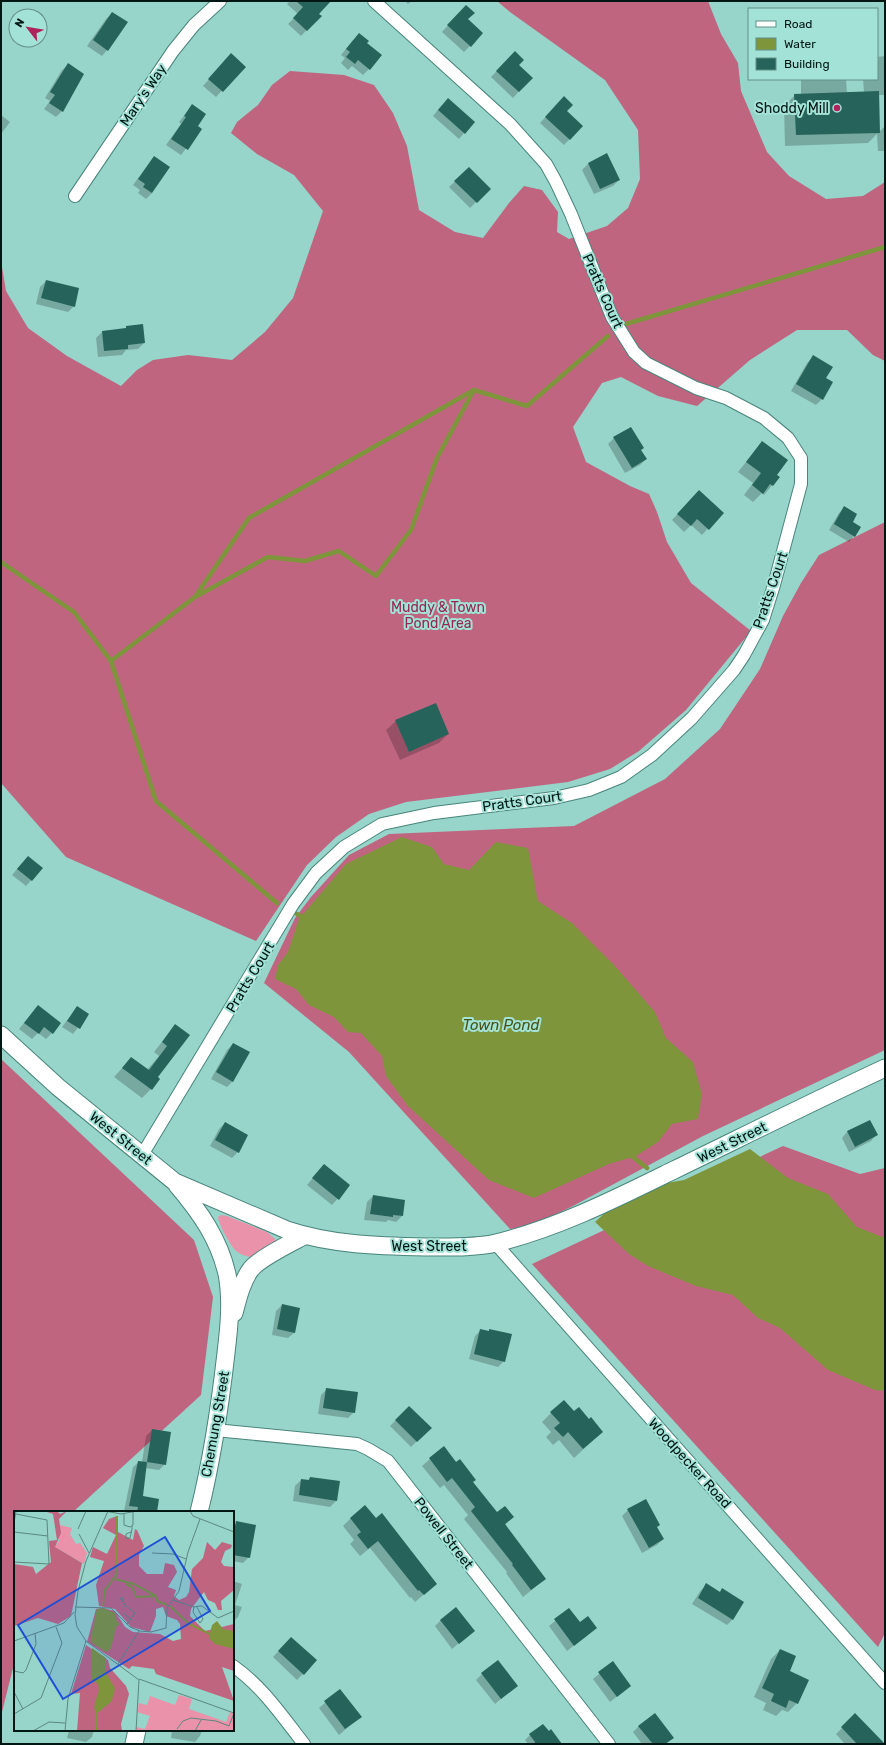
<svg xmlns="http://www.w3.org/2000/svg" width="886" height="1745" font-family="Rubik,sans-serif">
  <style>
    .green { fill: #ea92aa }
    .forest { fill: #bf6580 }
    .water { fill: #7e953c }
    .shadow { fill: #0003 }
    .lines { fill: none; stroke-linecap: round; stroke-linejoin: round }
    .stream { stroke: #7e953c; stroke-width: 4.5 }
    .building { fill: #26645b }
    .street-casing { stroke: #49857b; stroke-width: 14 }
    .secondary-casing { stroke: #49857b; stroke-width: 19 }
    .street { stroke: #fff; stroke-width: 12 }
    .secondary { stroke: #fff; stroke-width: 17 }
    .poi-dot { fill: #af225c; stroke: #a3e2d6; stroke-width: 1.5 }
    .labels { text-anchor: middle; stroke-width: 4; stroke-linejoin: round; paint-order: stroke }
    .street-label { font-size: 14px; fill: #001613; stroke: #a3e2d6 }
    .poi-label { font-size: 14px; fill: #001613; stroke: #a3e2d6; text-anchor: end }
    .park-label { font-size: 14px; fill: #952751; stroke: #a3e2d6 }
    .water-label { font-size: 15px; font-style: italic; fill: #465515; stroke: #a3e2d6 }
    .inset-river { fill: none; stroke: #7e953c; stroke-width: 2 }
    .inset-road { fill: none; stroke: #5b8880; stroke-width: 1 }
    .view { fill: #1d4ed8; fill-opacity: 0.15; stroke: #1d4ed8; stroke-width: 2 }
    .inset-edge { fill: none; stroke: #001613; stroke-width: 2 }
  </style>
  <rect width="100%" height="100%" fill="#97d4c9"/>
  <path class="green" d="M221 1215 227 1216 267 1232 275 1239 276 1242 251 1257C246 1256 241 1255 236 1251 231 1247 219 1225 218 1217Z"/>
  <path class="forest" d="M497 1H708L721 34 738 63 741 91 767 152 789 176 826 199 863 196 885 182V361L873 355 847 330H797L750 360 697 406 658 396 621 377 602 383 573 427 586 462 630 486 649 494 657 512 667 542 691 583 751 631 686 710 639 751 610 769 568 782 406 802 369 814 336 837 307 865 256 941 66 857 1 783V261L6 291 28 328 67 356 121 386 137 370 153 360 188 355 232 360 265 332 293 298 323 211 294 175 257 154 231 133 237 122 258 105 272 85 290 71 344 75 374 85 393 113 407 146 419 210 455 232 483 238 509 203 524 186 542 190 558 212 557 232 569 239 607 226 628 208 640 179 638 130 605 80 510 12Z
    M885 522V1050L703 1136 573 1206 529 1227 510 1229 349 1052 264 983 295 918 311 897 349 855 389 834 574 826 665 779 720 729 760 669 783 616 801 583 819 555Z
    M1 1059 194 1240 213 1297 201 1395 73 1512H15V1660L1 1716Z
    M783 1146 860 1174 885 1168V1633L878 1647 532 1264Z"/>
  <path class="water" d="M402 837 432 847 444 864 469 870 496 842 528 848 538 901 572 923 615 966 655 1012 666 1038 693 1062 702 1094 698 1119 672 1124 658 1142 636 1156 609 1164 534 1198 489 1180 408 1106 386 1076 382 1056 361 1033 348 1032 334 1017 309 1005 296 989 275 979 278 965 288 952 299 919 346 864Z
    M750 1149 788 1178 828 1194 857 1227 885 1238V1391L875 1390 828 1370 780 1328 758 1318 733 1295 696 1286 648 1266 629 1254 595 1222 607 1211 655 1185 684 1180Z"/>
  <path class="shadow" d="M290 1H322L318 14 320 16 301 36 288 24 298 14 287 4Z
    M405 1H412L408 4Z
    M460 12 482 34 464 52 442 32Z
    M112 13 107 50 102 56 87 46 106 19Z
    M353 40 366 43 369 69 363 75 352 66 348 70 341 63 345 58 341 55Z
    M885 56V95H878L879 132 885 126V151H878L877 134 868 143 785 146 784 106 795 95H801V79H846L847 93 864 92 863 79H877V57Z
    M509 58 531 78 513 98 491 77Z
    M225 61 244 67 216 97 203 86Z
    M68 65 62 111 56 117 44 109 50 101 45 98 62 70Z
    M558 104 582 126 564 145 540 123Z
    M442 105 464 133 459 139 433 116Z
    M192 106 197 126 201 129 181 155 166 145 181 124 179 122Z
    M1 115 10 122 1 134Z
    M607 155 619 180 613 186 594 194 582 170 588 164Z
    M154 157 152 193 146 199 138 193 140 190 133 185Z
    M469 168 489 189 470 208 449 187Z
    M46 281 74 306 68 312 36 304 40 287Z
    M127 327 144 343 138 349 126 350 122 355 98 357 96 338 102 332 124 330Z
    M813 357 825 378 832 382 822 399 816 405 791 391 807 363Z
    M614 438 640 450 646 459 640 465 625 473 608 444Z
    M762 442 775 475 779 477 764 495 762 493 753 502 744 495 753 483 738 472Z
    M693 498 722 513 702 535 691 525 684 532 672 520Z
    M845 507 851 522 854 536 849 542 829 530 839 513Z
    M435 704 448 734 439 743 400 760 386 730 396 721Z
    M22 863 42 868 26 886 12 875Z
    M38 1006 52 1033 46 1039 38 1033 32 1039 19 1029Z
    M77 1007 88 1015 73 1034 62 1027Z
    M175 1025 156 1078 151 1089 142 1098 114 1077 131 1058 147 1070 159 1056 154 1052Z
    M233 1044V1081L227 1087 211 1079 227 1050Z
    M869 1121 876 1135 871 1141 849 1152 842 1138 847 1132Z
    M225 1123 238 1152 232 1158 210 1146 219 1129Z
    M324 1165 349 1186 332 1205 307 1185Z
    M373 1196 402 1216 396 1222 388 1220 386 1222 364 1220 367 1202Z
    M282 1305 294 1333 288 1338 272 1335 276 1311Z
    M481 1330 488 1332 490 1330 504 1361 498 1367 469 1359 475 1336Z
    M327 1389 354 1412 348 1418 318 1414 321 1395Z
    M409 1407 430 1428 411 1447 390 1426Z
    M574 1412 589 1420 602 1432 574 1458 559 1440 553 1445 546 1437 551 1432 542 1422 551 1413Z
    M152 1430 165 1464 159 1470 145 1468 142 1496 156 1512 124 1511 133 1467 139 1462H142L146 1436Z
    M444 1447 497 1513 513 1517 505 1525 545 1579 523 1597 506 1573 507 1572 464 1519 468 1515 444 1485 440 1488 422 1466Z
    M310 1478 336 1501 330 1507 293 1501 295 1486 301 1480 307 1481Z
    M628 1510 656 1527 663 1539 657 1545 642 1553 622 1516Z
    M351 1518 376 1519 436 1584 415 1602 411 1597 410 1598 370 1548 360 1556 350 1544 354 1540 343 1526Z
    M237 1522 249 1557 243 1563 233 1561V1526Z
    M233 1581 242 1584 235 1605 242 1607 238 1617 233 1622Z
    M707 1585 719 1592 722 1590 733 1619 727 1625 692 1604 701 1590Z
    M569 1609 580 1623 596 1628 567 1651 549 1626Z
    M441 1620 473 1631 452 1649 435 1626Z
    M285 1644 303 1674 297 1680 273 1657Z
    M780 1650 789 1671 797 1703 788 1712 782 1710 776 1716 763 1710 766 1703 754 1697 771 1659Z
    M613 1662 630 1686 610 1702 593 1679Z
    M482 1674 516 1686 495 1704 476 1680Z
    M340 1690 360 1717 339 1735 319 1708Z
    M855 1715 876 1744H845L836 1734Z
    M639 1726 672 1737 666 1744H642L633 1732Z
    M69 1730H94L92 1737 86 1742 67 1738Z
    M172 1730H202L200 1736 195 1742 171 1738Z
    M530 1735 561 1744H528L525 1740Z"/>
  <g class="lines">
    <path class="stream" d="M626 324 885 247
      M1 562 74 612 111 661 156 801 277 903
      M197 596 268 557 305 561 339 551 376 576 411 530 437 458 474 390
      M111 661 195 597 249 518 474 390 527 406 608 336
      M297 914 306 919
      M628 1153 647 1168"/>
  </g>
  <path class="building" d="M296 1H331L319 14 322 16 307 31 293 18 303 7Z
    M466 5 475 13 468 19 483 33 471 47 447 25Z
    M112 12 128 22 108 51 93 40Z
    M359 33 369 41 367 43 382 55 370 70 358 60 355 64 346 57 350 52 346 49Z
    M515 51 524 60 519 65 533 78 519 92 496 71Z
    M231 53 246 67 223 92 208 79Z
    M68 63 84 74 63 112 49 103 55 95 50 92Z
    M879 91 880 133 796 135 794 94Z
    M564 96 573 105 567 111 583 126 570 140 545 117Z
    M448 98 475 122 465 134 438 110Z
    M192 104 206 114 198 126 202 129 188 150 171 139 186 117 184 116Z
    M607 153 620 180 600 189 588 163Z
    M154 156 170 167 152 193 143 187 145 184 138 179Z
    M469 167 491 189 477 203 454 181Z
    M46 280 79 288 75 307 41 298Z
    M143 324 145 343 128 345V349L104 351 102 331 126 328V326Z
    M813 355 833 367 826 378 833 382 823 400 796 384Z
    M631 427 644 448 641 450 647 459 632 468 613 437Z
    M762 441 788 460 777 475 780 477 773 486 770 484 763 494 752 485 761 473 746 462Z
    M699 490 724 513 709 530 697 519 691 526 677 514Z
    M844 506 857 514 853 522 861 527 855 537 834 524Z
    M436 703 449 734 409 752 395 720Z
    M28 856 43 868 32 881 17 869Z
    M38 1005 61 1023 53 1034 44 1027 39 1034 24 1023Z
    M77 1006 89 1014 80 1029 67 1021Z
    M175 1024 190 1035 158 1077 160 1079 152 1090 122 1068 131 1057 149 1070 167 1046 162 1042Z
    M233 1043 250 1052 233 1082 216 1072Z
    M870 1120 878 1135 855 1147 847 1131Z
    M225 1122 248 1135 239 1153 215 1140Z
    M324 1164 350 1185 339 1200 312 1178Z
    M373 1195 405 1200 403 1216 393 1215V1217L370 1214Z
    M282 1304 300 1308 295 1333 277 1329Z
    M480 1329 489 1331V1329L512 1334 505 1362 474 1354Z
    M326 1388 358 1392 355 1413 323 1408Z
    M564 1400 574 1411 579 1407 589 1419 591 1417 603 1432 583 1449 568 1432 563 1437 554 1428 560 1423 550 1412Z
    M409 1406 432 1428 417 1442 395 1420Z
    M152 1429 171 1432 166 1465 147 1462Z
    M444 1446 456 1462 460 1459 476 1480 473 1482 497 1512 505 1506 514 1517 505 1524 546 1579 531 1590 512 1565 513 1564 471 1511 475 1507 452 1478 447 1482 429 1458Z
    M138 1461 147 1462 143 1496 159 1499 157 1512H137L138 1507 129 1506Z
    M310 1477 340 1481 337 1501 299 1495 301 1479 309 1480Z
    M646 1499 660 1525 657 1527 664 1539 649 1548 627 1509Z
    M365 1505 376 1518 382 1513 437 1584 424 1595 419 1590 418 1591 378 1541 368 1549 357 1535 361 1532 350 1518Z
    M236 1521 256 1525 250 1558 233 1555V1538Z
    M706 1583 720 1592 722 1588 744 1602 733 1620 698 1598Z
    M456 1607 475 1631 459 1644 440 1620Z
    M569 1608 580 1622 588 1616 597 1628 574 1646 554 1619Z
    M291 1637 317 1660 304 1675 278 1651Z
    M780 1649 796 1656 790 1671 809 1680 798 1704 789 1700 786 1708 771 1701 774 1694 762 1688Z
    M498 1660 518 1686 501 1699 481 1673Z
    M613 1661 631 1686 617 1697 598 1672Z
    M340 1689 362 1717 345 1729 324 1701Z
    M655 1713 674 1738 665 1744H653L638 1726Z
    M855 1713 885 1744H857L841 1727Z
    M543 1724 549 1731 551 1729 562 1744H534L535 1742 529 1734Z"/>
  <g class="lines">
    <g class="street-casing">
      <path id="street" d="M75 196 173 51 194 25 220 1
        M142 1155 293 904 316 873 344 847 382 824 434 813 554 798 589 790 621 777 652 755 692 718 734 670 744 655 763 620 774 585 801 484V458L788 438 764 418 726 398 696 388 646 363 634 352 612 317 571 214 556 182 546 164 510 124 374 1
        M495 1243 885 1683
        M215 1430 357 1444 368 1449 388 1461 609 1744
        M233 1666C262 1686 282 1716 304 1744"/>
    </g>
    <g class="secondary-casing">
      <path id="secondary" d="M1 1035 58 1087 175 1182 287 1230C332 1245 379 1246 426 1247 449 1247 474 1248 496 1243 558 1228 617 1198 674 1170 744 1136 814 1101 885 1068
        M177 1185C200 1212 219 1239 227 1274 232 1300 229 1328 226 1353 220 1406 212 1460 199 1512
        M234 1313C238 1298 242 1281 251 1269 260 1258 291 1243 304 1236
        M134 1744 137 1730"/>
    </g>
    <use href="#street" class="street"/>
    <use href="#secondary" class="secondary"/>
  </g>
  <circle class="poi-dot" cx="837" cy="108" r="4"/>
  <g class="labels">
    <g class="street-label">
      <text transform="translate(143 95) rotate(-56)" y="5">Mary's Way</text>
      <text transform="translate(603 291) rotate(66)" y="5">Pratts Court</text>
      <text transform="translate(770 590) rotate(-71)" y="5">Pratts Court</text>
      <text transform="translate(522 801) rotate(-8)" y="5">Pratts Court</text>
      <text transform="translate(250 977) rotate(-59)" y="5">Pratts Court</text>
      <text transform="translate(121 1138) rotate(39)" y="5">West Street</text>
      <text transform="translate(732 1142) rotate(-26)" y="5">West Street</text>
      <text x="429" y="1251">West Street</text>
      <text transform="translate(215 1424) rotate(-80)" y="5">Chemung Street</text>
      <text transform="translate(690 1463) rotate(48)" y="5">Woodpecker Road</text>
      <text transform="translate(444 1533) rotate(52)" y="5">Powell Street</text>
    </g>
    <g class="poi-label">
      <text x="829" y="113">Shoddy Mill</text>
    </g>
    <g class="park-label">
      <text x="438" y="612">Muddy &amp; Town<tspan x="438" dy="16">Pond Area</tspan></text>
    </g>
    <g class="water-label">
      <text x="501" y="1030">Town Pond</text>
    </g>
  </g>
  <g transform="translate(14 1511)">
    <rect width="220" height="220" fill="#97d4c9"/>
    <path d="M46 14 58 17 56 23 62 33 66 32 73 42 70 53 41 36 45 30ZM165 184 178 188 175 198 212 211 216 201 220 203V220H122V216L131 218 136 205 123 201 125 192 133 194 136 185 161 194Z" fill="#ea92aa"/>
    <path d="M30 0H43L46 3 53 0 45 8 47 22 41 36 68 52 57 105 44 113 24 107 0 115V53L19 56 22 63 37 51 35 30 43 29 39 3ZM103 5 104 21 119 29 121 18 123 19 130 35 125 44V55L133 63H149L151 52 160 54 163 61 154 76 162 79 160 85 165 89 172 86 175 81 178 58 189 47 193 31 201 39 208 31 218 34 217 37 211 40 207 51 210 55 220 56V79L207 90 208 99H204L201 92 194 89 190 81 177 98 176 105 191 120 220 113V160L208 156 220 190 142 163 140 158 118 155 115 158 73 131 82 98 89 97 101 100 111 116 119 121 146 123 159 130 167 128 166 113 163 109 152 105 149 96 142 98V105L136 121 117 116 101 98 85 95 82 74 90 50 76 46 79 36 93 43 102 24 89 17 95 8ZM72 134 94 149 96 157 112 175 115 183 107 213 108 220H63L66 182 57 183Z" fill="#bf6580"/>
    <path d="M89 97 101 102 102 109 106 113 102 116 97 138 92 141 77 131V126L83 98ZM203 110 209 118 220 120V138L201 133 195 127 198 114ZM78 137 92 147V162L101 177 98 190 85 201 81 200 80 196 85 179 84 173 78 169Z" fill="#7e953c"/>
    <path class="inset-river" d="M101 68 120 73 142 85 143 90 153 94M112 73 118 76 122 86 142 85M89 95 91 79 103 63V5M156 95 175 113 196 123M83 220V200"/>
    <path class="inset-road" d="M91 0 107 3 123 0M94 0 72 50 64 80 61 104 63 116 72 130 125 169 122 220M176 0 179 5 220 21M110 3V14L116 16 119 14V1M0 12 2 0M64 18 72 0M0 21 34 25M117 21 112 23V28L116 27 117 23 118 18V15M65 23 75 42M138 42 159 43 172 48M0 51 35 53 33 9 2 3M159 89 180 96M109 91 106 87H109L110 93 121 102 116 109M61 96 97 97 116 116 126 120 137 121 152 117 153 97 165 80 174 41 186 8M183 96 189 108 186 112 179 101 180 96 185 95H188L204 107 220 100M109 102 117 108 113 113M0 130 50 112 60 101M104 153 125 120M0 160 9 162 12 159 22 133 21 122M125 168 220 202M0 181 9 198M0 203 27 187 48 132 42 116M163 218 169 210 177 207 202 210 215 215 220 202M19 220 35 211 51 212M51 220 54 188 72 130M181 220 187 209"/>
    <path class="view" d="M151 26 196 100 49 188 4 114Z"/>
    <rect width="220" height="220" class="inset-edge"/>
  </g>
  <rect width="886" height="1745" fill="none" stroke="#001613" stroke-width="4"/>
  <rect x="748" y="8" width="130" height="72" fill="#a3e2d6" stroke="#629088"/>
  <rect x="756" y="21" width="20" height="6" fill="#ffffff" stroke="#629088"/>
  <text x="784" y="28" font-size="12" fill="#001613">Road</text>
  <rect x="756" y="38" width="20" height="12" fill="#7e953c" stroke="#629088"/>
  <text x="784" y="48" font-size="12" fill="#001613">Water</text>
  <rect x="756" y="58" width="20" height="12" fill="#26645b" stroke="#629088"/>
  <text x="784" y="68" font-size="12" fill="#001613">Building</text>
  <g transform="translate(28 28) rotate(301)"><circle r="19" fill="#a3e2d6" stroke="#629088"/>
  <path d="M0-3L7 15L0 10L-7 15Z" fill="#af225c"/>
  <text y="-6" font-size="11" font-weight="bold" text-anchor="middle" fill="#001613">N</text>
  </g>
</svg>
